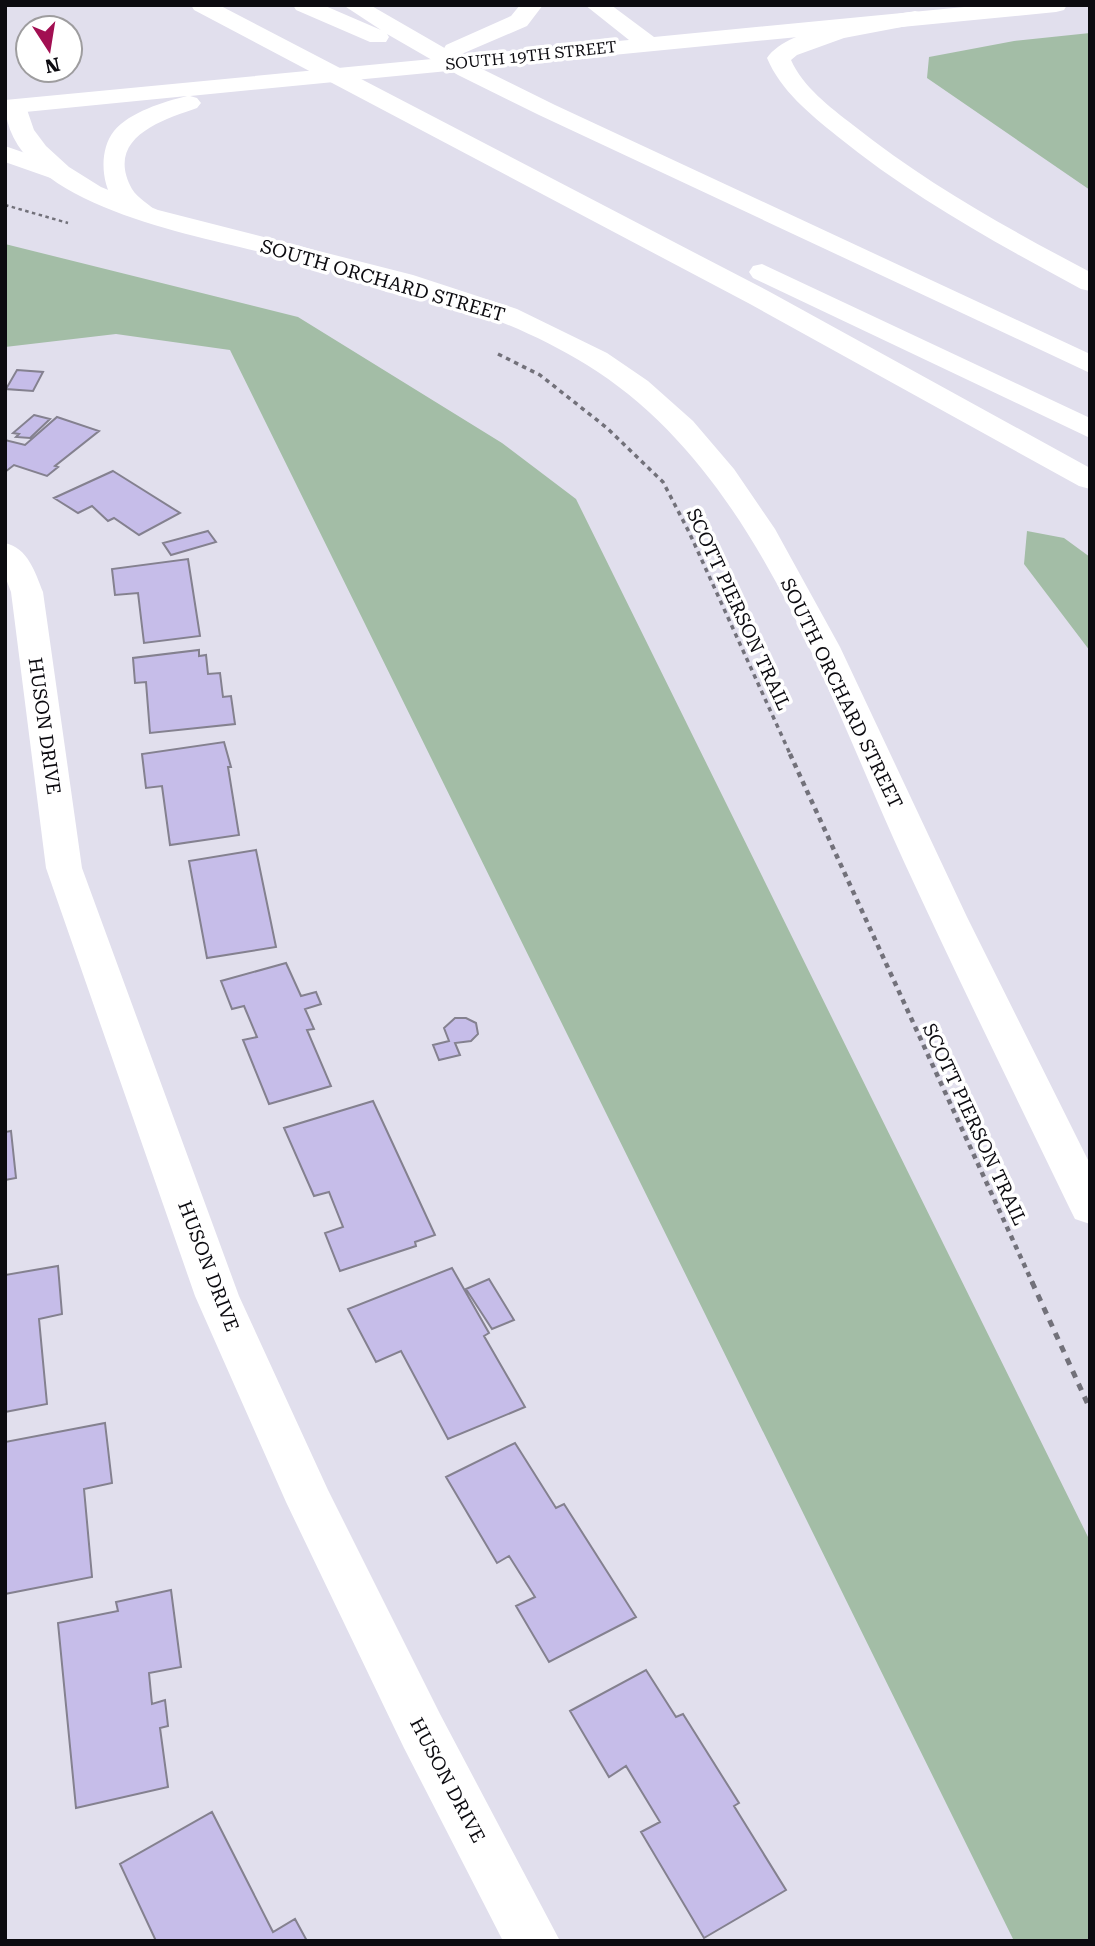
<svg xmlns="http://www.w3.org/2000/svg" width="1095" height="1946" font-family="'Roboto Serif',serif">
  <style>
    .green { fill: #a3bda6 }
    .building { fill: #c6bde9; stroke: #84818f; stroke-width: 2 }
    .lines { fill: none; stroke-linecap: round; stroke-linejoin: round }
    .path-far3 { stroke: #72717a; stroke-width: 2.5; stroke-dasharray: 3.5 3.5; stroke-linecap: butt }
    .path-far2 { stroke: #72717a; stroke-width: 3.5; stroke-dasharray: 4.5 4.5; stroke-linecap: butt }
    .path-far1 { stroke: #72717a; stroke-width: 4.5; stroke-dasharray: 5 5; stroke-linecap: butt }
    .path { stroke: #72717a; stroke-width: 5; stroke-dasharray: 7 7; stroke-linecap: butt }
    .street { fill: #fff; fill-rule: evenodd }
    .secondary { fill: #fff; fill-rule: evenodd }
    .primary { fill: #fff; fill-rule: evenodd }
    .highway { fill: #fff; fill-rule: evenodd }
    .labels { text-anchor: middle; stroke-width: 7; stroke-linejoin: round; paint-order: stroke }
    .far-street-label { font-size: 16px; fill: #0c0b10; stroke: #fff }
    .street-label { font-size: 19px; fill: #0c0b10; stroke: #fff }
  </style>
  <rect width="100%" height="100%" fill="#e1dfed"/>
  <path class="green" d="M1090 33V190L927 78 929 57 1014 41Z
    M5 244 298 317 502 443 576 499 1090 1541V1941H1014L230 350 116 334 5 347Z
    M1027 531 1064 538 1090 557V651L1024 564Z"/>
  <path class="building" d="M17 370 43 372 33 391 6 389Z
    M34 415 50 419 30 438 16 437 19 434 13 433Z
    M57 417 99 431 55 466 58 467 47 476 14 465 5 472V440L25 445Z
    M113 471 180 513 139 535 114 518 108 521 92 506 78 513 54 498Z
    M208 531 216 542 171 555 163 543Z
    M188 559 200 636 144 643 138 593 115 595 112 569Z
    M199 650V656L206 655 208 674 220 673 223 697 231 696 235 724 150 733 146 682 135 683 133 658Z
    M224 742 231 767H228L239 835 170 845 162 786 146 788 142 754Z
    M256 850 276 947 207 958 189 861Z
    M286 963 301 996 316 992 321 1004 305 1009 314 1029 307 1030 331 1086 269 1104 243 1040 257 1037 244 1006 232 1009 221 981Z
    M455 1018H466L476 1023 478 1034 471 1041 455 1043 460 1055 439 1060 433 1045 449 1041 444 1028Z
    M373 1101 435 1235 415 1242 416 1246 340 1271 325 1233 343 1227 329 1192 314 1196 284 1128Z
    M11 1131 16 1178 5 1180V1132Z
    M58 1266 62 1314 39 1319 47 1404 5 1412V1275Z
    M452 1268 489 1333 484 1336 525 1407 448 1439 401 1351 376 1362 348 1309Z
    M489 1279 514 1320 492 1329 466 1289Z
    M105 1423 112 1483 84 1489 92 1577 5 1594V1442Z
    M515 1443 556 1508 564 1504 636 1617 549 1662 516 1606 535 1597 509 1556 497 1563 446 1477Z
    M171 1590 181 1667 149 1673 152 1704 165 1700 168 1726 160 1728 168 1787 76 1808 58 1623 118 1611 116 1602Z
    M646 1670 676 1717 683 1714 739 1803 734 1806 786 1890 704 1938 641 1832 660 1822 626 1766 609 1777 570 1711Z
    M212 1812 273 1932 295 1919 307 1941H156L120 1864Z"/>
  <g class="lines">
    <path class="path-far3" d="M5 205 68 223"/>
    <path class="path-far2" d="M498 354 540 375 607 428 663 482 689 532 791 756"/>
    <path class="path-far1" d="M790 754 1033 1284"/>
    <path class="path" d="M1032 1282 1090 1409"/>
    <path class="street" d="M5 543C28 548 35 572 43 592L82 868 239 1296 328 1490 440 1714 560 1941H503L404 1748 286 1502 195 1296 46 868 11 592 5 576Z"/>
    <path class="secondary" d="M16 99 24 101 34 130 46 146 69 167 101 187 158 210 413 275 517 309 607 353 648 381 693 421 734 469 775 529 840 647 967 917 1090 1164V1224L1075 1219 1069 1207C1014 1093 958 979 905 864 826 692 756 469 587 365 535 333 478 311 420 294 367 279 314 265 260 252 187 233 8 203 5 104Z"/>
    <path class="primary" d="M520 5H543L527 26 457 56 629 40 585 5H611L654 37 985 5H1067L1064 10 1056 12 190 96 197 98 201 103 197 108C162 120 104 138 132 189 138 199 149 203 156 212L152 217C109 228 90 161 114 131 130 112 163 102 187 96L5 114V100L453 57 446 55 443 50 446 45 511 16Z
      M5 146 71 169 75 174 71 179 62 182 5 162Z"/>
    <path class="highway" d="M191 5H219L770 292 1090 468V489L1079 486 750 304 194 10Z
      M293 5H323L381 30 343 5H370L474 65 555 105 1090 354V373L539 115 458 75 387 34 389 37 386 42H370L296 10Z
      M915 11 923 13 926 18 923 23 844 38 797 55 791 60C803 87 830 107 853 125 927 184 1007 228 1090 272V291L1081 289C996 243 912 197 837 136 810 114 781 91 767 58 790 25 877 18 915 11Z
      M762 264 1090 418V438L753 278 749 272 753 266Z"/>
  </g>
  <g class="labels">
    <g class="far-street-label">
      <text transform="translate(531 55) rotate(-6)" y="6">SOUTH 19TH STREET</text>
    </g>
    <g class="street-label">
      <text transform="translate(383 280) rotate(16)" y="7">SOUTH ORCHARD STREET</text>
      <text transform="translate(739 609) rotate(65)" y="7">SCOTT PIERSON TRAIL</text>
      <text transform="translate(842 693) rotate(64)" y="7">SOUTH ORCHARD STREET</text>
      <text transform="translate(45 726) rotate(82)" y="7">HUSON DRIVE</text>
      <text transform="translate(975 1124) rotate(65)" y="7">SCOTT PIERSON TRAIL</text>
      <text transform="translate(209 1266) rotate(69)" y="7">HUSON DRIVE</text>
      <text transform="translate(448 1780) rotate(62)" y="7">HUSON DRIVE</text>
    </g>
  </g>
  <rect width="1095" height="1946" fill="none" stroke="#0c0b10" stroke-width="14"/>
  <g transform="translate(49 49) rotate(168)"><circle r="33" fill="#ffffff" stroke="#9e9d9f" stroke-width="2"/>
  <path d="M0-5L12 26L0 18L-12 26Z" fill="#a20f52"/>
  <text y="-10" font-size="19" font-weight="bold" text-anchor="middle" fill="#0c0b10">N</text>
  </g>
</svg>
